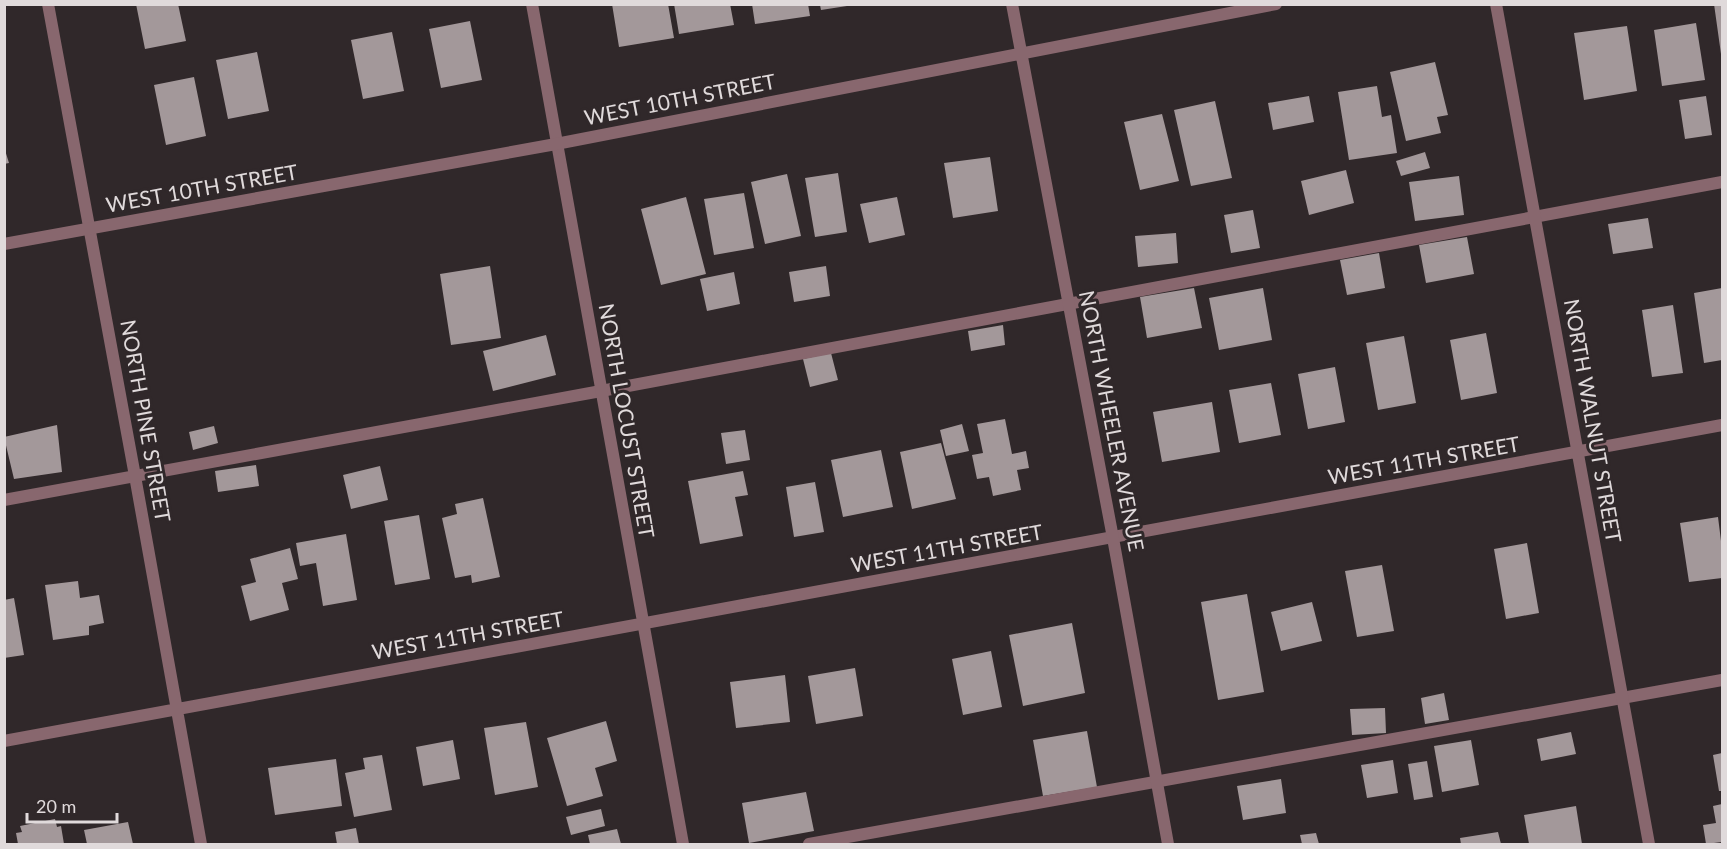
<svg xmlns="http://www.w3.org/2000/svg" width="1727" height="849" font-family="Lato,sans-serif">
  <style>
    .building { fill: #a3989a }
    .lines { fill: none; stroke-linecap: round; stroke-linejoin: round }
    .service { stroke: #88676e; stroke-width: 12 }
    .minor { stroke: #88676e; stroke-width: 12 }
    .tertiary { stroke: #88676e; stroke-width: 12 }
    .labels { text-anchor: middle; stroke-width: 6; stroke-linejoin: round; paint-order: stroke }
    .street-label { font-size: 21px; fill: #e0dadb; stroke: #30282a }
  </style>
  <rect width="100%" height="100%" fill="#30282a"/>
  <path class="building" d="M136 4H178L186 41 145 49Z
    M612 4H668L674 38 619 47Z
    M674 4H730L734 25 679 34Z
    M752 4H808L810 16 755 24Z
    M1714 4H1722V54H1721Z
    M820 5H847V6L821 10Z
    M470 21 482 80 441 88 429 29Z
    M1696 23 1705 80 1662 86 1654 30Z
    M1627 26 1637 91 1584 100 1574 33Z
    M392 32 404 91 363 99 351 40Z
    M257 52 269 111 228 119 216 60Z
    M1435 62 1448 115 1437 117 1441 133 1406 141 1390 72Z
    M194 77 206 136 166 145 154 85Z
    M1377 86 1382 117 1391 115 1397 153 1349 160 1338 92Z
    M1309 96 1314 122 1273 130 1268 103Z
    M1706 96 1712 135 1685 139 1679 100Z
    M1215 101 1232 178 1191 186 1174 110Z
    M1162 114 1179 181 1140 190 1124 122Z
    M4 147 9 163 4 164Z
    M1425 152 1430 168 1401 176 1396 161Z
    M990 157 998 211 953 218 944 163Z
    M1346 170 1354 203 1309 215 1301 181Z
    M838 173 847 232 815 237 805 178Z
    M787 174 801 236 765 244 751 182Z
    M1459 176 1464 215 1415 221 1409 182Z
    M744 193 754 248 714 255 704 199Z
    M686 197 706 274 661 285 641 209Z
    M897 197 905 235 869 243 860 204Z
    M1253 210 1260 248 1231 253 1224 215Z
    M1648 218 1653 248 1613 254 1608 224Z
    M1176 233 1178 263 1138 267 1135 236Z
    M1467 237 1474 274 1426 283 1419 245Z
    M1379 253 1385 288 1347 295 1340 260Z
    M490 266 501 338 451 345 440 274Z
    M826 266 830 296 794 302 789 272Z
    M734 272 740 304 707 311 700 279Z
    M1194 288 1202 328 1147 338 1140 297Z
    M1263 288 1272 340 1219 350 1209 298Z
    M1722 288V360L1704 363 1694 293Z
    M1673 305 1683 373 1652 377 1642 310Z
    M1003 325 1005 345 971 351 968 331Z
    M1486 333 1497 393 1461 400 1450 340Z
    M546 335 556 375 493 391 483 351Z
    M1404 336 1416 403 1378 410 1366 343Z
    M831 353 838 380 810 387 803 359Z
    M1335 367 1345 422 1308 429 1298 374Z
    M1271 383 1281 435 1239 443 1229 390Z
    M1212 402 1220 452 1162 462 1153 412Z
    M1005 419 1012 454 1026 451 1029 468 1017 470 1021 490 993 496 989 477 977 479 972 455 983 453 977 424Z
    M962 424 969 451 946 456 940 430Z
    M57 425 62 472 14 479 4 437Z
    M214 426 218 443 193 450 189 432Z
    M745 430 750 460 726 464 721 433Z
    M941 443 956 499 912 509 900 452Z
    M881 450 893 507 843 517 831 460Z
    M256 465 259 486 218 492 215 471Z
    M380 466 388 500 351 509 343 475Z
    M743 471 748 495 735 497 743 536 700 544 688 481Z
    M815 482 824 532 794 537 786 487Z
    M483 498 500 577 472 583 471 575 455 578 442 518 457 514 455 504Z
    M419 515 430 579 395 585 384 521Z
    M1718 517 1722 549V578L1689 582 1680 523Z
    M346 534 357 600 323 606 316 563 300 566 296 543Z
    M1527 543 1539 613 1506 619 1494 549Z
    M290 548 298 579 282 583 289 610 250 621 241 586 256 582 250 559Z
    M1382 565 1394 631 1357 637 1345 571Z
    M78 581 80 598 99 595 104 623 89 626V635L53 640 45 585Z
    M1247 594 1264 692 1218 700 1201 602Z
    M14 598 24 655 4 658V600Z
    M1312 602 1322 641 1281 651 1271 612Z
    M1072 623 1085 693 1023 706 1009 635Z
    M991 651 1002 707 963 715 952 659Z
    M855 668 863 716 816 724 808 676Z
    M785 675 790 722 736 728 730 682Z
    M1444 693 1449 720 1425 724 1421 698Z
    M1385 708 1386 733 1352 735 1350 709Z
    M606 721 617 761 595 768 603 796 567 806 547 738Z
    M526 722 538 787 495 795 484 728Z
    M1087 731 1097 787 1043 796 1033 740Z
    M1571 732 1576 754 1541 761 1537 739Z
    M453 740 460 779 423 786 416 747Z
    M1471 740 1479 785 1442 792 1434 746Z
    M1722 753V791H1719L1713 755Z
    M382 755 392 810 354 817 345 773 365 769 363 758Z
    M336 759 342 806 275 815 268 768Z
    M1393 760 1398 793 1367 798 1361 765Z
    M1427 761 1433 797 1414 800 1408 764Z
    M1281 779 1286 813 1243 820 1237 786Z
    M806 792 814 831 749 843 742 803Z
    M1722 804V842L1706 844 1703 825 1716 823 1713 806Z
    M1576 806 1582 844H1529L1524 815Z
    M601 809 605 826 571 835 566 817Z
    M55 819 57 827 61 826 64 844H18L16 833 22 832 20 826Z
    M128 822 133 844H87L84 830Z
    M356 828 359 844H337L335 832Z
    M617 829 621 844H590L588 835Z
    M1498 832 1501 844H1461L1460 838Z
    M1316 833 1319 844H1302L1300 835Z"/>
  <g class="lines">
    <path class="service" d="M4 500 601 391 1722 182
      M809 844 1722 680"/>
    <path class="minor" d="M48 4 135 476 201 844
      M532 4 683 844
      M1496 4 1649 844
      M4 741 1722 425"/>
    <path class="tertiary" d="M1012 4 1113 538 1168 844
      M4 244 556 144 1276 4"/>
  </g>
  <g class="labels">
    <g class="street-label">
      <text transform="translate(680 100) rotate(-11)" y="7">WEST 10TH STREET</text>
      <text transform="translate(202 189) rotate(-10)" y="7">WEST 10TH STREET</text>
      <text transform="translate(145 421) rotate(80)" y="7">NORTH PINE STREET</text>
      <text transform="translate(626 421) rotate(80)" y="7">NORTH LOCUST STREET</text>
      <text transform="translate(1111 421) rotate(79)" y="7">NORTH WHEELER AVENUE</text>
      <text transform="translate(1592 421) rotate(80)" y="7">NORTH WALNUT STREET</text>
      <text transform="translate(1424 461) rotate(-10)" y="7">WEST 11TH STREET</text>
      <text transform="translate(947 549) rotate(-10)" y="7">WEST 11TH STREET</text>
      <text transform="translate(468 636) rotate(-10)" y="7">WEST 11TH STREET</text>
    </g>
  </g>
  <rect width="1727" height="849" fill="none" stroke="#e0dadb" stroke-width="12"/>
  <path d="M27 813v9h90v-9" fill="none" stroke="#e0dadb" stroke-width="3"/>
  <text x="36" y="813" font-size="18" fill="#e0dadb" stroke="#30282a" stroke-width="4.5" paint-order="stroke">20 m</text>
</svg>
